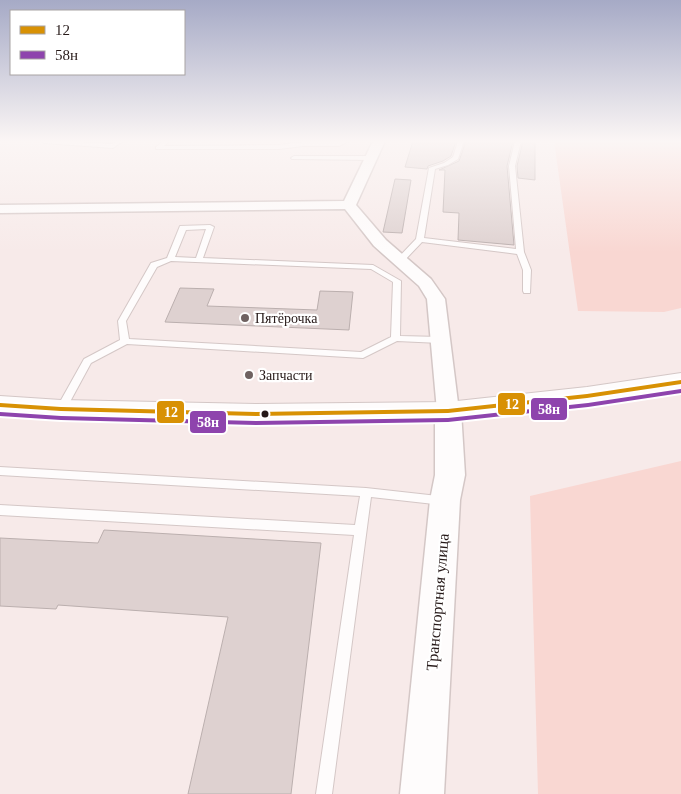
<svg xmlns="http://www.w3.org/2000/svg" width="681" height="794" font-family="Georgia,serif">
  <style>
    .green { fill: #f9d7d2 }
    .building { fill: #ded1d0; stroke: #bbafae }
    .lines { fill: none; stroke-linecap: round; stroke-linejoin: round }
    .service-casing { stroke: #d4c7c6; stroke-width: 2 }
    .minor-casing { stroke: #d4c7c6; stroke-width: 3 }
    .tertiary-casing { stroke: #d4c7c6; stroke-width: 3 }
    .primary-casing { stroke: #d4c7c6; stroke-width: 2 }
    .service { fill: #fefcfc; fill-rule: evenodd }
    .minor { fill: #fefcfc; fill-rule: evenodd }
    .tertiary { fill: #fefcfc; fill-rule: evenodd }
    .primary { fill: #fefcfc; fill-rule: evenodd }
    .bus-1-casing { stroke: #fff; stroke-width: 4 }
    .bus-2-casing { stroke: #fff; stroke-width: 4 }
    .bus-1 { fill: #d89104; fill-rule: evenodd }
    .bus-2 { fill: #8e44ad; fill-rule: evenodd }
    .poi-dot { fill: #6f6261; stroke: #fff; stroke-width: 2 }
    .bus-dot { fill: #261918; stroke: #fff; stroke-width: 2 }
    .labels { text-anchor: middle; stroke-width: 4.5; stroke-linejoin: round; paint-order: stroke }
    .poi-label { font-size: 14px; fill: #261918; stroke: #fff; text-anchor: start }
    .near-street-label { font-size: 16px; fill: #261918; stroke: #fff }
    .line-badge { stroke: #fff; stroke-width: 2 }
    .badge-label { font-size: 14px; text-anchor: middle; font-weight: bold; fill: #fff }
  </style>
  <rect width="100%" height="100%" fill="#f7eae9"/>
  <path class="green" d="M554 141H681V308L664 312 578 311Z
    M681 461V794H538L530 496Z"/>
  <path class="building" d="M413 141H456L451 156 443 161 428 166 427 169 405 167Z
    M466 141H513L507 166 514 245 458 240 459 213 443 212 445 170H439L459 161Z
    M523 141H535V180L518 178 517 166Z
    M395 179 411 180 402 233 383 232Z
    M180 288 214 289 207 306 317 310 320 291 353 292 349 330 165 322Z
    M104 530 321 543 291 794H188L228 617 58 605 56 609 0 606V538L98 543Z"/>
  <g class="lines">
    <g class="service-casing">
      <path id="service" d="M41 141H61L112 144 117 141H123L113 148 44 143Z
        M164 141H170L164 146 279 145 303 142 349 141 339 146H303L279 149H156V147Z
        M458 141H464L458 159 448 165 435 169 424 238 516 249 509 166 515 141H521L515 166 524 252 531 270 530 293H524L523 291V270L517 254 422 242 402 263H396L395 261 416 239 429 168 444 163 453 157Z
        M294 156H372L375 158 372 160 292 159 291 158Z
        M210 225 214 227 203 258 373 265 401 281 400 336 440 337 445 340 440 343 397 341 363 358 127 344 91 363 65 411H57L56 409 84 359 120 340 118 321 151 263 167 258 180 226ZM206 229 196 258 175 257 186 230ZM171 261 371 269 393 282 391 337 361 352 129 339 126 321 157 267Z
        M0 467 366 488 447 497 449 500 447 503 443 505 371 497 332 794H316L354 535 0 515V505L355 525 360 496 0 475Z"/>
    </g>
    <g class="minor-casing">
      <path id="minor" d="M373 141H385L356 205 386 240 431 279 445 299 459 411 456 416 448 418 440 416 437 411 427 299 419 286 374 246 345 209 0 213V205L344 201Z"/>
    </g>
    <g class="tertiary-casing">
      <path id="tertiary" d="M448 402 457 405 461 411 465 475 460 500 444 794H400L430 500 435 475V411L439 405Z"/>
    </g>
    <g class="primary-casing">
      <path id="primary" d="M681 373V391L587 405 448 420 256 424 61 418 0 414V396L61 400 256 404 448 402 587 387Z"/>
    </g>
    <use href="#service" class="service"/>
    <use href="#minor" class="minor"/>
    <use href="#tertiary" class="tertiary"/>
    <use href="#primary" class="primary"/>
    <g class="bus-1-casing">
      <path id="bus-1" d="M681 380V384L587 398 448 413 256 416 61 411 0 407V403L61 407 256 412 448 409 587 394Z"/>
    </g>
    <g class="bus-2-casing">
      <path id="bus-2" d="M681 389V393L588 407 448 422 256 425 61 420 0 416V412L61 416 256 421 448 418 588 403Z"/>
    </g>
    <use href="#bus-1" class="bus-1"/>
    <use href="#bus-2" class="bus-2"/>
  </g>
  <linearGradient id="sky" x2="0" y2="1"><stop stop-color="#a6aac6"/><stop offset="0.56" stop-color="#fbf6f5"/><stop offset="1" stop-color="#fbf6f5" stop-opacity="0"/></linearGradient>
  <rect width="681" height="252" fill="url(#sky)"/>
  <g class="poi-dot">
    <circle cx="245" cy="318" r="5"/>
    <circle cx="249" cy="375" r="5"/>
  </g>
  <circle class="bus-dot" cx="265" cy="414" r="4.5"/>
  <g class="labels">
    <g class="poi-label">
      <text x="255" y="323">Пятёрочка</text>
      <text x="259" y="380">Запчасти</text>
    </g>
    <g class="near-street-label">
      <text transform="translate(437 602) rotate(-85)" y="6">Транспортная улица</text>
    </g>
  </g>
  <g class="line-badge">
    <rect x="497" y="392" width="29" height="24" rx="5" fill="#d89104"/>
    <rect x="530" y="397" width="38" height="24" rx="5" fill="#8e44ad"/>
    <rect x="156" y="400" width="29" height="24" rx="5" fill="#d89104"/>
    <rect x="189" y="410" width="38" height="24" rx="5" fill="#8e44ad"/>
  </g>
  <g class="badge-label">
    <text x="512" y="409">12</text>
    <text x="549" y="414">58н</text>
    <text x="171" y="417">12</text>
    <text x="208" y="427">58н</text>
  </g>
  <rect x="10" y="10" width="175" height="65" fill="#ffffff" stroke="#a8a3a3"/>
  <rect x="20" y="26" width="25" height="8" fill="#d89104" stroke="#a8a3a3"/>
  <text x="55" y="35" font-size="15" fill="#261918">12</text>
  <rect x="20" y="51" width="25" height="8" fill="#8e44ad" stroke="#a8a3a3"/>
  <text x="55" y="60" font-size="15" fill="#261918">58н</text>
</svg>
